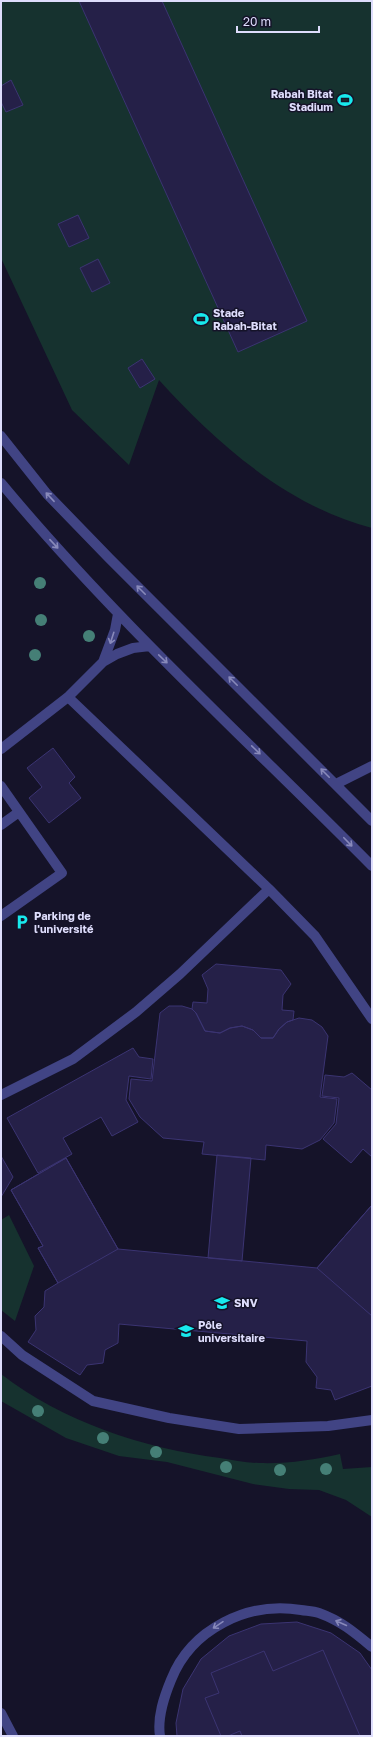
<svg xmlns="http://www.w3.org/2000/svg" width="373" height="1737" font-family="'Golos Text',sans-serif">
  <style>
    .green { fill: #16322f }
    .building { fill: #252048; stroke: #3b3472 }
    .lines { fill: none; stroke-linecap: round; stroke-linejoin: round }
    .minor { stroke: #414484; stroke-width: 10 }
    .tree { fill: #457f76 }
    .oneway { stroke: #8889ba }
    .labels { text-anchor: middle; stroke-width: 3; stroke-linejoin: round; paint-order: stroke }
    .poi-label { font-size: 11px; font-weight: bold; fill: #deddfc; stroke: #151329; text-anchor: start }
  </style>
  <rect width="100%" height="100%" fill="#151329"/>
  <path class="green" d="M1 1H372V528C287 506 216 443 159 380L129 465 72 410 1 258Z
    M9 1215 34 1266 15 1321 1 1310V1220Z
    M1 1374C63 1422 143 1448 220 1458 233 1460 246 1463 259 1463 287 1464 313 1460 340 1454L343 1469 372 1467V1517L346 1500 319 1490 289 1489 253 1484 167 1462 119 1456 66 1438 1 1401Z"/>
  <path class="building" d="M79 1H162L307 321 238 352Z
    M11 80 23 105 6 112 1 102V86Z
    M78 215 89 238 69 247 58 224Z
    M98 259 110 283 92 292 80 268Z
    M142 359 155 379 140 388 128 368Z
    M53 748 75 777 69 783 81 798 49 823 29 798 42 787 27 768Z
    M216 964 281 970 291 984 283 995 282 1010 294 1011 293 1020 287 1022 279 1029 273 1038H261L253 1030 242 1026 230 1028 220 1033 205 1031 196 1013 192 1009 193 1002 207 1003 208 989 202 975Z
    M169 1006H182L192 1009 196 1013 205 1031 220 1033 230 1028 242 1026 253 1030 261 1038H273L279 1029 287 1022 299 1018 312 1020 322 1027 328 1036 320 1097 337 1099 334 1123 320 1140 302 1149 266 1145 265 1160 202 1154 204 1142 163 1138 140 1117 129 1099 131 1079 152 1081 160 1013Z
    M133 1048 139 1057 153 1059 151 1079 129 1076 126 1100 138 1122 112 1136 101 1117 63 1138 72 1154 38 1173 7 1118Z
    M352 1073 372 1090V1157L363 1149 351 1163 323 1139 336 1124 339 1098 322 1096 325 1075 344 1077Z
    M217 1155 251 1158 242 1261 208 1258Z
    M1 1156 13 1177 1 1197Z
    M66 1158 118 1249 317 1268 372 1205V1386L335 1400 331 1390 316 1388 317 1377 306 1362 307 1341 119 1324 118 1343 105 1350 103 1363 87 1365 80 1375 28 1342 36 1330 35 1316 44 1307 45 1291 58 1283 38 1248 43 1246 11 1190Z
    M66 1158 118 1249 58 1283 38 1248 43 1246 11 1190Z
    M372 1205V1316L317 1268Z
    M297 1622 331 1633 360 1653 372 1670V1736H177L176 1723 183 1689 201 1659 229 1636 261 1624Z
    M323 1650 360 1736H242L240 1731 228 1736H221L205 1698 219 1693 211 1673 264 1651 273 1671Z"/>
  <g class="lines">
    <path class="minor" d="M1 436 47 494 109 558 372 821
      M1 483C115 620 247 740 372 866
      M103 662 115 630 118 614
      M68 697 269 889 315 936 372 1019
      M1 749 68 697 103 662 117 654 133 648 150 646
      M336 784 372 766
      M1 786 62 873 1 916
      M1 825 19 812
      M1 1095 73 1059 136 1012 180 974 269 889
      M1 1336 22 1355 93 1401 169 1418 239 1429 328 1426 372 1420
      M1 1713 13 1736
      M160 1736C157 1717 164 1697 171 1680 191 1629 248 1601 301 1610 307 1611 313 1611 319 1613 341 1621 354 1632 372 1647"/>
  </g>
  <g class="tree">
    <circle cx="40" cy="583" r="6"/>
    <circle cx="41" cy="620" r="6"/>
    <circle cx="89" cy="636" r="6"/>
    <circle cx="35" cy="655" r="6"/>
    <circle cx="38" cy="1411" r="6"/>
    <circle cx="103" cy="1438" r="6"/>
    <circle cx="156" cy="1452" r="6"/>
    <circle cx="226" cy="1467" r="6"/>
    <circle cx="326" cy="1469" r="6"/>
    <circle cx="280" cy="1470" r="6"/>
  </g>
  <defs><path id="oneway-shaft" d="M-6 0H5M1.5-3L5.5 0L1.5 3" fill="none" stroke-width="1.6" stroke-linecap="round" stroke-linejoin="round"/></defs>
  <g class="oneway">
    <use href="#oneway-shaft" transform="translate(50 497) rotate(-133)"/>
    <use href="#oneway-shaft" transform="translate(54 544) rotate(47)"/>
    <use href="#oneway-shaft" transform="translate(141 590) rotate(-135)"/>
    <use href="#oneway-shaft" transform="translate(112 638) rotate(108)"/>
    <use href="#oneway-shaft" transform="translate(163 659) rotate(44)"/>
    <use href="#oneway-shaft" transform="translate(233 681) rotate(-135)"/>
    <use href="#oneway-shaft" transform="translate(256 750) rotate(44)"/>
    <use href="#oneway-shaft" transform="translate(325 773) rotate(-135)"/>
    <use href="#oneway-shaft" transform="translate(348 842) rotate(46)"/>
    <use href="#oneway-shaft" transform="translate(341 1623) rotate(-156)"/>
    <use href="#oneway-shaft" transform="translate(218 1625) rotate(146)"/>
  </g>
  <defs>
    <g id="stadium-bare" transform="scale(1.2)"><path d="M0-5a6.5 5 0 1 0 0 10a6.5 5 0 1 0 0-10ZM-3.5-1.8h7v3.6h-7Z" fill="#18e9ed" stroke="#151329" stroke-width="2.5" paint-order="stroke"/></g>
    <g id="parking-bare" transform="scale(1.2)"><path d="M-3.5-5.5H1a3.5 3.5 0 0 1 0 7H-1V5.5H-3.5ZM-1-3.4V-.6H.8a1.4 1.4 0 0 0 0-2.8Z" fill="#18e9ed" stroke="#151329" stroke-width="2.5" paint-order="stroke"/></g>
    <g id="university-bare" transform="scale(1.2)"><path d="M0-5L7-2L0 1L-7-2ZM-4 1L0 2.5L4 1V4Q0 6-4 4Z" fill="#18e9ed" stroke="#151329" stroke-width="2.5" paint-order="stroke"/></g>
  </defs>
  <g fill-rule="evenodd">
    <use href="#stadium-bare" x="345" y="100"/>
    <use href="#stadium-bare" x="201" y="319"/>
    <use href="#parking-bare" x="22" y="922"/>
    <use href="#university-bare" x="222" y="1303"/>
    <use href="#university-bare" x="186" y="1331"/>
  </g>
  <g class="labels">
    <g class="poi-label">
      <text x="333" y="98" text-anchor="end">Rabah Bitat<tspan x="333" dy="13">Stadium</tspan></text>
      <text x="213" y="317">Stade<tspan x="213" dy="13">Rabah-Bitat</tspan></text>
      <text x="34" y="920">Parking de<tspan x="34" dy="13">l'université</tspan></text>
      <text x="234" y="1307">SNV</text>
      <text x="198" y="1329">Pôle<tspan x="198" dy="13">universitaire</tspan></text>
    </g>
  </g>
  <rect width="373" height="1737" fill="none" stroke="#deddfc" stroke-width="4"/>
  <path d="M237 26v6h82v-6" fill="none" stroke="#deddfc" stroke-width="2"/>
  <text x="243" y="26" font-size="12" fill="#deddfc" stroke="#151329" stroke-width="3" paint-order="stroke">20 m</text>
</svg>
